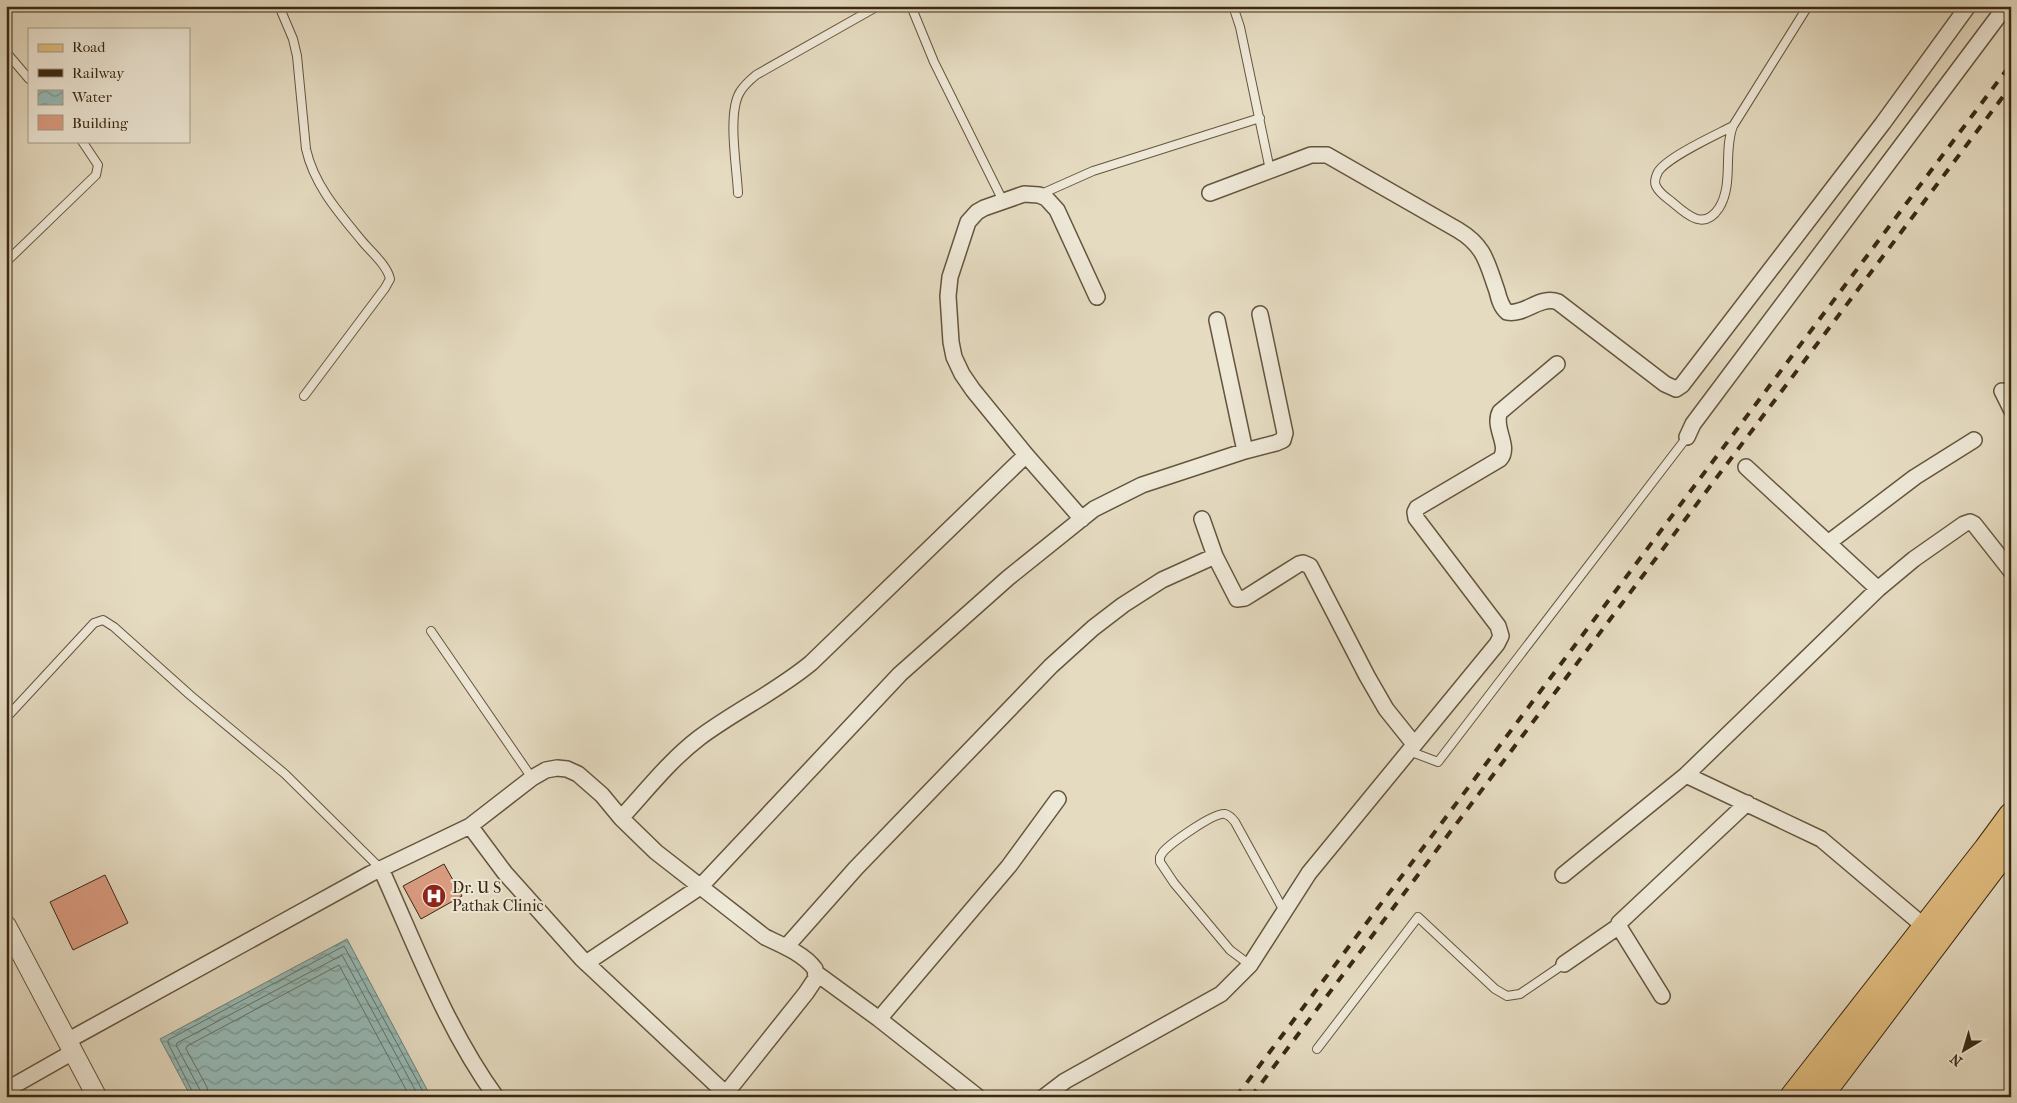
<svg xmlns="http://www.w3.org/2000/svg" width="2017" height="1103" font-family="'IM FELL French Canon',serif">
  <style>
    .water { fill: url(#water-waves); stroke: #718075 }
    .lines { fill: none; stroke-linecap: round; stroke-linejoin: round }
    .shore { stroke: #687164; stroke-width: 1 }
    .building { fill: #db9c81; stroke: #3a2812 }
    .service-casing { stroke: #65553e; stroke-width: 10 }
    .minor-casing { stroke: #65553e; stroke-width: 18 }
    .tertiary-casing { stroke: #65553e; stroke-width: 21 }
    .primary-casing { stroke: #3a2812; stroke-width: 26 }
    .service { stroke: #eee8d7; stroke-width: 8 }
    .minor { stroke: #eee8d7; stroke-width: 15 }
    .tertiary { stroke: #eee8d7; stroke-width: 19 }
    .primary { stroke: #e2be80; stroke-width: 24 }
    .rail { stroke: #3a2812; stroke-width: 4; stroke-dasharray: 9 9; stroke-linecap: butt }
    .labels { text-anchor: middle; stroke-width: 4; stroke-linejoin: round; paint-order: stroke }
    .poi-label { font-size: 16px; fill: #3a2812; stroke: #eee8d7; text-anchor: start }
  </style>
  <defs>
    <pattern id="water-waves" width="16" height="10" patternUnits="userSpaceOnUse" patternTransform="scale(1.25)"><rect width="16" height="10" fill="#96bab7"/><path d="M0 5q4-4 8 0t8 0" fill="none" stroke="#7b9793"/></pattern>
  </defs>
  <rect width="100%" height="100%" fill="#e5dbc1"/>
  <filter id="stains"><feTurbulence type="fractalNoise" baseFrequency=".004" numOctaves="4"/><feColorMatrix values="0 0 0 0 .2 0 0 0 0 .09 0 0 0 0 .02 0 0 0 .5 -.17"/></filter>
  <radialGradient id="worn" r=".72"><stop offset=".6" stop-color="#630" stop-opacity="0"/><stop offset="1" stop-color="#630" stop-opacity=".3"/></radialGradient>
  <path class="water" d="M347 939 431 1097H191L160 1039Z"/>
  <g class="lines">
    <path class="shore" d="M195 1097 168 1043V1040L344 946 426 1097
      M201 1097 200 1090 176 1045 177 1043 342 955 419 1097
      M208 1097 207 1087 186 1049 187 1046 339 965 410 1097"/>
  </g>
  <path class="building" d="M444 864 462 896 421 919 403 886Z
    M105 875 128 923 73 950 50 902Z"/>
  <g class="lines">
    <g class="service-casing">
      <path id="service" d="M279 6 293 39 297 56 306 149C314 185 339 213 362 241 371 252 387 265 390 279L385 288 304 396
        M911 6 934 62 1003 201
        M1233 6 1240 27 1270 170
        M6 52 29 79
        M1733 126C1716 135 1667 157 1658 172 1656 176 1654 182 1656 186 1659 193 1667 198 1672 202 1687 215 1704 231 1719 208 1734 184 1723 151 1733 126L1808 6
        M738 193C737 168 727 113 740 92 744 85 750 80 756 75L878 6
        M1039 195 1093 171 1260 118
        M6 262 96 175 98 165 82 141
        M431 631 532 778
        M6 718 94 623 103 620 114 627 190 695 285 774 381 869
        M1409 751 1438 762 1687 437
        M1250 965 1230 950 1174 883 1160 862V857L1163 852C1171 843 1214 812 1225 814 1229 815 1232 818 1235 822L1284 911
        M1317 1049 1418 917 1495 989 1507 996 1520 994 1564 964"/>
    </g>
    <g class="minor-casing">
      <path id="minor" d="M1210 193 1311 155H1327L1458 230C1485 246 1487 263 1497 291 1499 299 1501 307 1507 312 1524 316 1540 295 1558 302L1665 384 1676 389 1682 385 1883 123 1968 6
        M1217 320 1245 451
        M2002 391 2011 409
        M1687 437 1693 424 2006 6
        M1746 467 1878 589
        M1082 519 1026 455 973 390 962 374 954 357 951 342 948 296 950 277 968 222 977 212 984 208 1024 194 1039 195 1046 198 1057 210 1097 297
        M1202 519 1215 556 1237 599 1245 598 1299 564 1303 563 1310 566 1367 676 1386 709 1414 744
        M1828 543 1915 477 1974 440
        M1686 775 1821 839 1925 927
        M621 818C646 791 669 761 699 738 735 711 776 692 811 663L1026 455
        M470 826 505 873 582 959 725 1093
        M381 869C416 946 446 1028 496 1097
        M1563 875 1686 775 1878 589 1914 559 1964 524 1970 522 1974 524 2011 571
        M786 947 856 868 1051 666 1093 628 1123 605 1162 580 1215 556
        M586 963 700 887 900 674 1008 578 1094 509 1142 485 1245 451 1276 443 1283 440 1285 433 1260 314
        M1564 964 1619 926
        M816 973 879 1019 978 1097
        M1662 996 1621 930 1619 923 1747 803
        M879 1019 1009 866 1058 799
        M67 1041 370 874 470 826 532 778 546 770 557 768 567 769 578 774 602 795 621 818 656 852 765 937C782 945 804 954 815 969L816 978 806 993 723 1097
        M6 1090 73 1052
        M1044 1097 1065 1081 1221 994 1250 965 1309 873 1497 644 1501 636 1498 626 1416 518 1415 512 1417 508 1500 459C1511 446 1492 427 1500 412L1557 364"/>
    </g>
    <g class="tertiary-casing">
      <path id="tertiary" d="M6 925 97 1097"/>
    </g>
    <g class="primary-casing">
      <path id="primary" d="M1792 1097 1986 849 2011 815
        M1820 1097 2011 844"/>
    </g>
    <use href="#service" class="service"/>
    <use href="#minor" class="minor"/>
    <use href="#tertiary" class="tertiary"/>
    <use href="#primary" class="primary"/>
    <path class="rail" d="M1236 1097 2011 64
      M1251 1097 2011 86"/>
  </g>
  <defs>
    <g id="hospital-disc" transform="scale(1.25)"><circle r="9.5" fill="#8f2418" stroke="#eee8d7"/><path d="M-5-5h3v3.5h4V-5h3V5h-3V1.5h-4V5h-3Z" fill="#fff"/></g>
  </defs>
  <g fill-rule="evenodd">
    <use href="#hospital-disc" x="434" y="896"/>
  </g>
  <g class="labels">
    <g class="poi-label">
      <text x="452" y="893">Dr. U S<tspan x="452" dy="18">Pathak Clinic</tspan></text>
    </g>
  </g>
  <rect width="2017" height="1103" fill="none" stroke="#e5dbc1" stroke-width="25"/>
  <rect x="8" y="8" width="2002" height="1088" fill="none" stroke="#3a2812" stroke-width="2.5"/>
  <rect x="12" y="12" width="1992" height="1078" fill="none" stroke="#3a2812"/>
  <rect x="28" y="28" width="162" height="115" fill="#eee8d7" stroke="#a69b88"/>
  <rect x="38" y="44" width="25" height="8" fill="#e2be80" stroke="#a69b88"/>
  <text x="72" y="52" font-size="15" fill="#3a2812">Road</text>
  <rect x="38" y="69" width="25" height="8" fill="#3a2812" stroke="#a69b88"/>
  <text x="72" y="78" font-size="15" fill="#3a2812">Railway</text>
  <rect x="38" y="90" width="25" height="15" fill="url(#water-waves)" stroke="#a69b88"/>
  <text x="72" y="102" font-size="15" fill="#3a2812">Water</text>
  <rect x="38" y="115" width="25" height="15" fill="#db9c81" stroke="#a69b88"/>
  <text x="72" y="128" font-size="15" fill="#3a2812">Building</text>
  <g transform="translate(1964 1050) rotate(218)" stroke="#eee8d7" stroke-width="4" paint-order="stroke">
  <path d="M0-4L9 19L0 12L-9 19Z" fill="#3a2812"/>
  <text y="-8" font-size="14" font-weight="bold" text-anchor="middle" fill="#3a2812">N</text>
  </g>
  <rect width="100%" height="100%" filter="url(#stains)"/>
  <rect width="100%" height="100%" fill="url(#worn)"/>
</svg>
